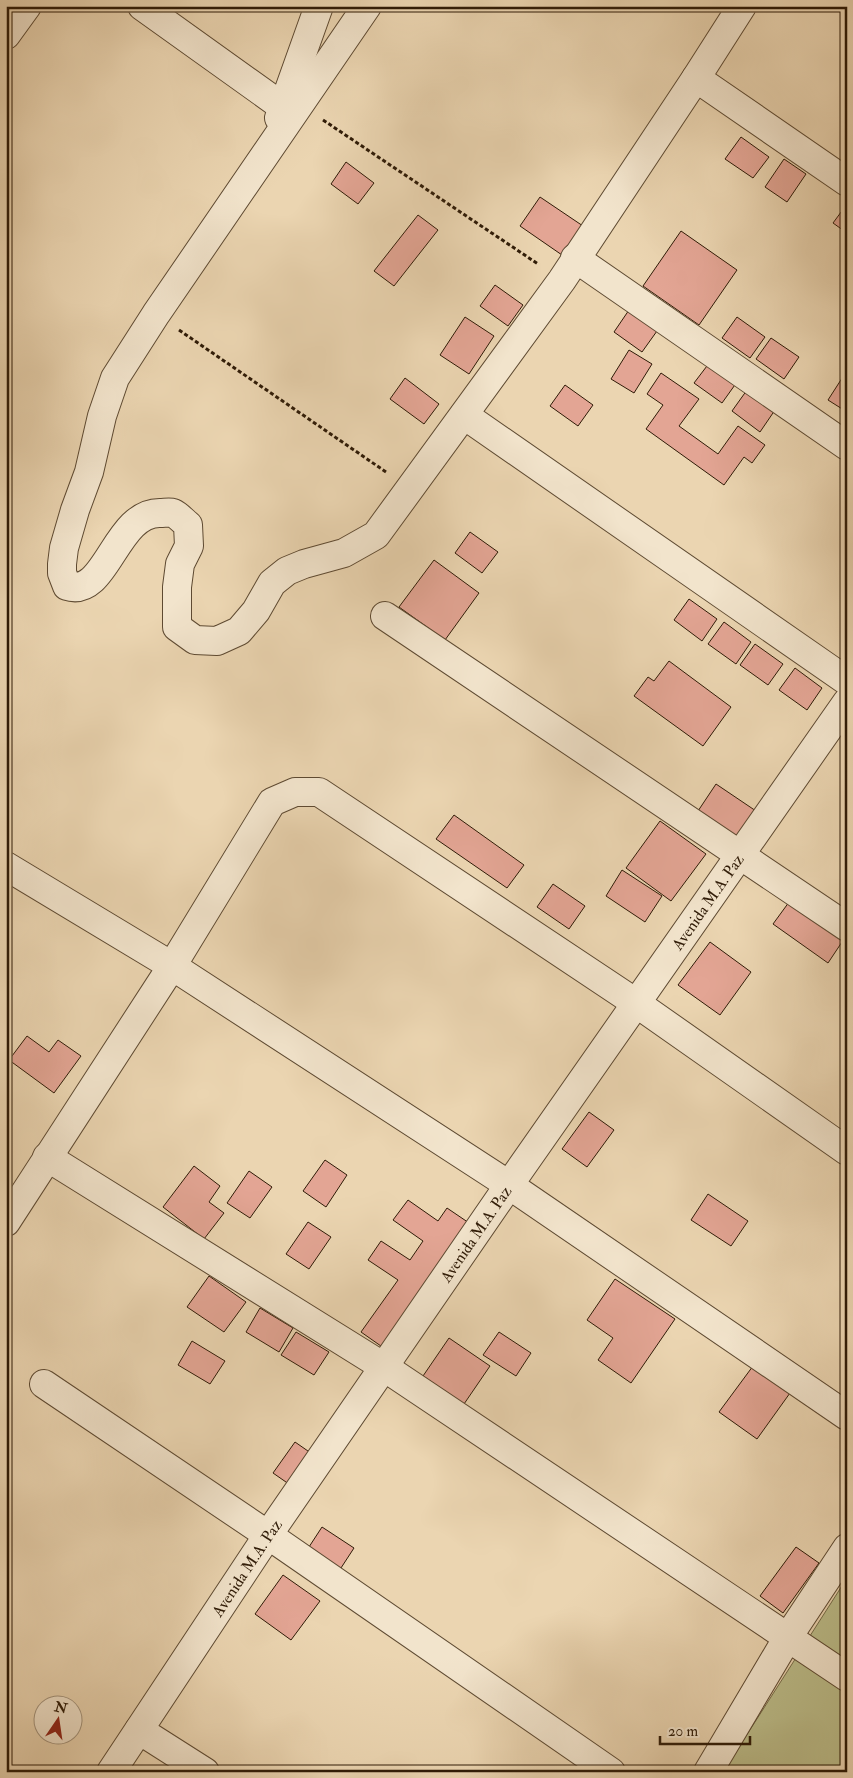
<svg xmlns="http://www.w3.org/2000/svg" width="853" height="1778" font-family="'IM FELL Double Pica',serif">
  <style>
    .green { fill: #bbbc89; stroke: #756c48 }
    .building { fill: #e3a594; stroke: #2f1b07 }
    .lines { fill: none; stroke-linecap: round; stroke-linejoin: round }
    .street-casing { stroke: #5e4a32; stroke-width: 30 }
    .path { stroke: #2f1b07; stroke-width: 3; stroke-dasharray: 4 2.5; stroke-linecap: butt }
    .street { stroke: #f2e4cc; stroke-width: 28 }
    .labels { text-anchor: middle; stroke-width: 5; stroke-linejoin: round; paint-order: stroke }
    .street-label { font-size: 16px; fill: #2f1b07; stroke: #f2e4cc }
  </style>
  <rect width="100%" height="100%" fill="#ebd5b1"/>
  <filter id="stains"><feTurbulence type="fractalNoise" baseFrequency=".004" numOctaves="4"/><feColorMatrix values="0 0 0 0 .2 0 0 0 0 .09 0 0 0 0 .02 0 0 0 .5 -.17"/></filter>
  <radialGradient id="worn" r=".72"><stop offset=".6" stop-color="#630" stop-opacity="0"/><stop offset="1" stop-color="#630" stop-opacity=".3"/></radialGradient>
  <path class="green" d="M847 1578V1772H723Z"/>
  <path class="building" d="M741 137 769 157 753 178 725 159Z
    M784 159 806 174 787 202 765 187Z
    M346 162 374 183 358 204 331 184Z
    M540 197 583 226 562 255 520 226Z
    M847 204V233L833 223Z
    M418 215 438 230 394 286 374 271Z
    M681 231 737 270 699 325 643 286Z
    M495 285 523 305 508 326 480 306Z
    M629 310 657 331 642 352 614 332Z
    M465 317 494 336 469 374 440 355Z
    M737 317 765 337 750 358 722 338Z
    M771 338 799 357 784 379 756 359Z
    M629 350 652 364 634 393 611 379Z
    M710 362 737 382 722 403 694 383Z
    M846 372H847V412L828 400Z
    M661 373 699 399 679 426 718 454 738 426 765 445 752 463 744 457 724 485 646 429 663 405 647 394Z
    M405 378 439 404 424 424 390 399Z
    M565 385 593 405 578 426 550 406Z
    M747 390 775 410 760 432 732 411Z
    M470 532 498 552 482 573 455 553Z
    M434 560 479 593 445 640 399 607Z
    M689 599 717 619 702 641 674 620Z
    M724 622 751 642 736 664 708 644Z
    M755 644 783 664 768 685 740 665Z
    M669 661 731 707 703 746 634 696 648 677 654 681Z
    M795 668 822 688 807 710 779 690Z
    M716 784 756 811 738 838 698 811Z
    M454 815 524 865 507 888 436 839Z
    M660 821 706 854 671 901 626 868Z
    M622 870 662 896 645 922 606 896Z
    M553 884 585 906 569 929 537 907Z
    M792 898 846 936 828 963 773 924Z
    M710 942 751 972 720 1015 678 985Z
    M27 1036 49 1052 58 1040 81 1056 54 1093 9 1060Z
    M589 1112 614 1130 587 1167 562 1149Z
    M325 1160 347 1175 326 1207 303 1191Z
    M194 1166 220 1186 209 1202 224 1213 204 1239 163 1207Z
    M249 1171 272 1187 250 1218 227 1203Z
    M708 1194 748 1221 731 1246 691 1220Z
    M408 1200 438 1221 447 1208 475 1227 388 1351 361 1332 398 1280 368 1260 381 1241 410 1260 423 1241 393 1220Z
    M308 1222 331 1237 309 1269 286 1254Z
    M209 1276 246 1302 224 1332 187 1307Z
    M615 1279 675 1319 631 1383 598 1360 613 1338 587 1320Z
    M260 1308 293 1328 279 1352 246 1332Z
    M296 1332 329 1352 314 1375 281 1355Z
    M499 1332 531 1353 516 1376 483 1355Z
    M449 1338 490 1366 464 1404 423 1376Z
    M192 1341 225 1361 210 1384 178 1365Z
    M753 1366 790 1393 757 1439 719 1412Z
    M295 1442 318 1458 296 1489 273 1473Z
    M322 1527 354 1548 339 1571 307 1550Z
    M796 1547 819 1563 783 1613 760 1596Z
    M283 1575 320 1601 291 1640 255 1614Z"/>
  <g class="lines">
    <g class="street-casing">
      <g id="street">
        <path d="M142 6 283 107"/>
        <path d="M367 6 156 314 115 378 102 416 89 472 75 510 64 548 62 564V573L67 586C107 599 115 511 161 513 164 513 170 512 173 513 178 515 184 522 188 525L189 546 180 564 177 587V627L195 640 217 641 239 631 256 611 272 583 287 571 304 564 344 553 376 535 562 280 696 78 742 6"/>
        <path d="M6 35 27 6"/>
        <path d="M696 78 847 182"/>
        <path d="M279 118 319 6"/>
        <path d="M575 258 847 446"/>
        <path d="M464 415 847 681"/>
        <path d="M385 616 847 927"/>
        <path d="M6 866 172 966 509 1185 847 1416"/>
        <path d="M47 1157 384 1367 847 1677"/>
        <path d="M6 1222 172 966 272 802 295 792H319L636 1003 847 1151"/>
        <path d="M44 1384 268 1535 611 1772"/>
        <path d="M139 1730 205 1772"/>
        <path id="s1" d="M111 1772 268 1535 509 1185 847 702"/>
        <path d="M708 1772 788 1637 847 1548"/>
      </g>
    </g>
    <path class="path" d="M323 120 538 264
      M179 330 386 472"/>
    <use href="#street" class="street"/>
  </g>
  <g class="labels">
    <g class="street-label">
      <text dy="6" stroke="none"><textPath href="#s1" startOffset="1055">Avenida M.A. Paz</textPath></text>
      <text dy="6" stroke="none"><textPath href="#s1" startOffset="650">Avenida M.A. Paz</textPath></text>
      <text dy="6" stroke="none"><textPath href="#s1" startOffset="245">Avenida M.A. Paz</textPath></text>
    </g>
  </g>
  <rect width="853" height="1778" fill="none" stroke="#ebd5b1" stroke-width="25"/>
  <rect x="8" y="8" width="838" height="1763" fill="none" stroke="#2f1b07" stroke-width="2.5"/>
  <rect x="12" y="12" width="828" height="1753" fill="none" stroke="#2f1b07"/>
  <g transform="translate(58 1720) rotate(13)"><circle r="24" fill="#f2e4cc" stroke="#a4947d"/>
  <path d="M0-4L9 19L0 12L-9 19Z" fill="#8f2418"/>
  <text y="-8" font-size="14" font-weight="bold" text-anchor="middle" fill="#2f1b07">N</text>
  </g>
  <path d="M660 1736v8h90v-8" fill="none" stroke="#2f1b07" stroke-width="2.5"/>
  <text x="668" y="1736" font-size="15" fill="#2f1b07" stroke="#f2e4cc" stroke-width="4" paint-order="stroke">20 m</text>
  <rect width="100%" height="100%" filter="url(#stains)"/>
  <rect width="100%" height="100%" fill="url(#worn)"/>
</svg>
